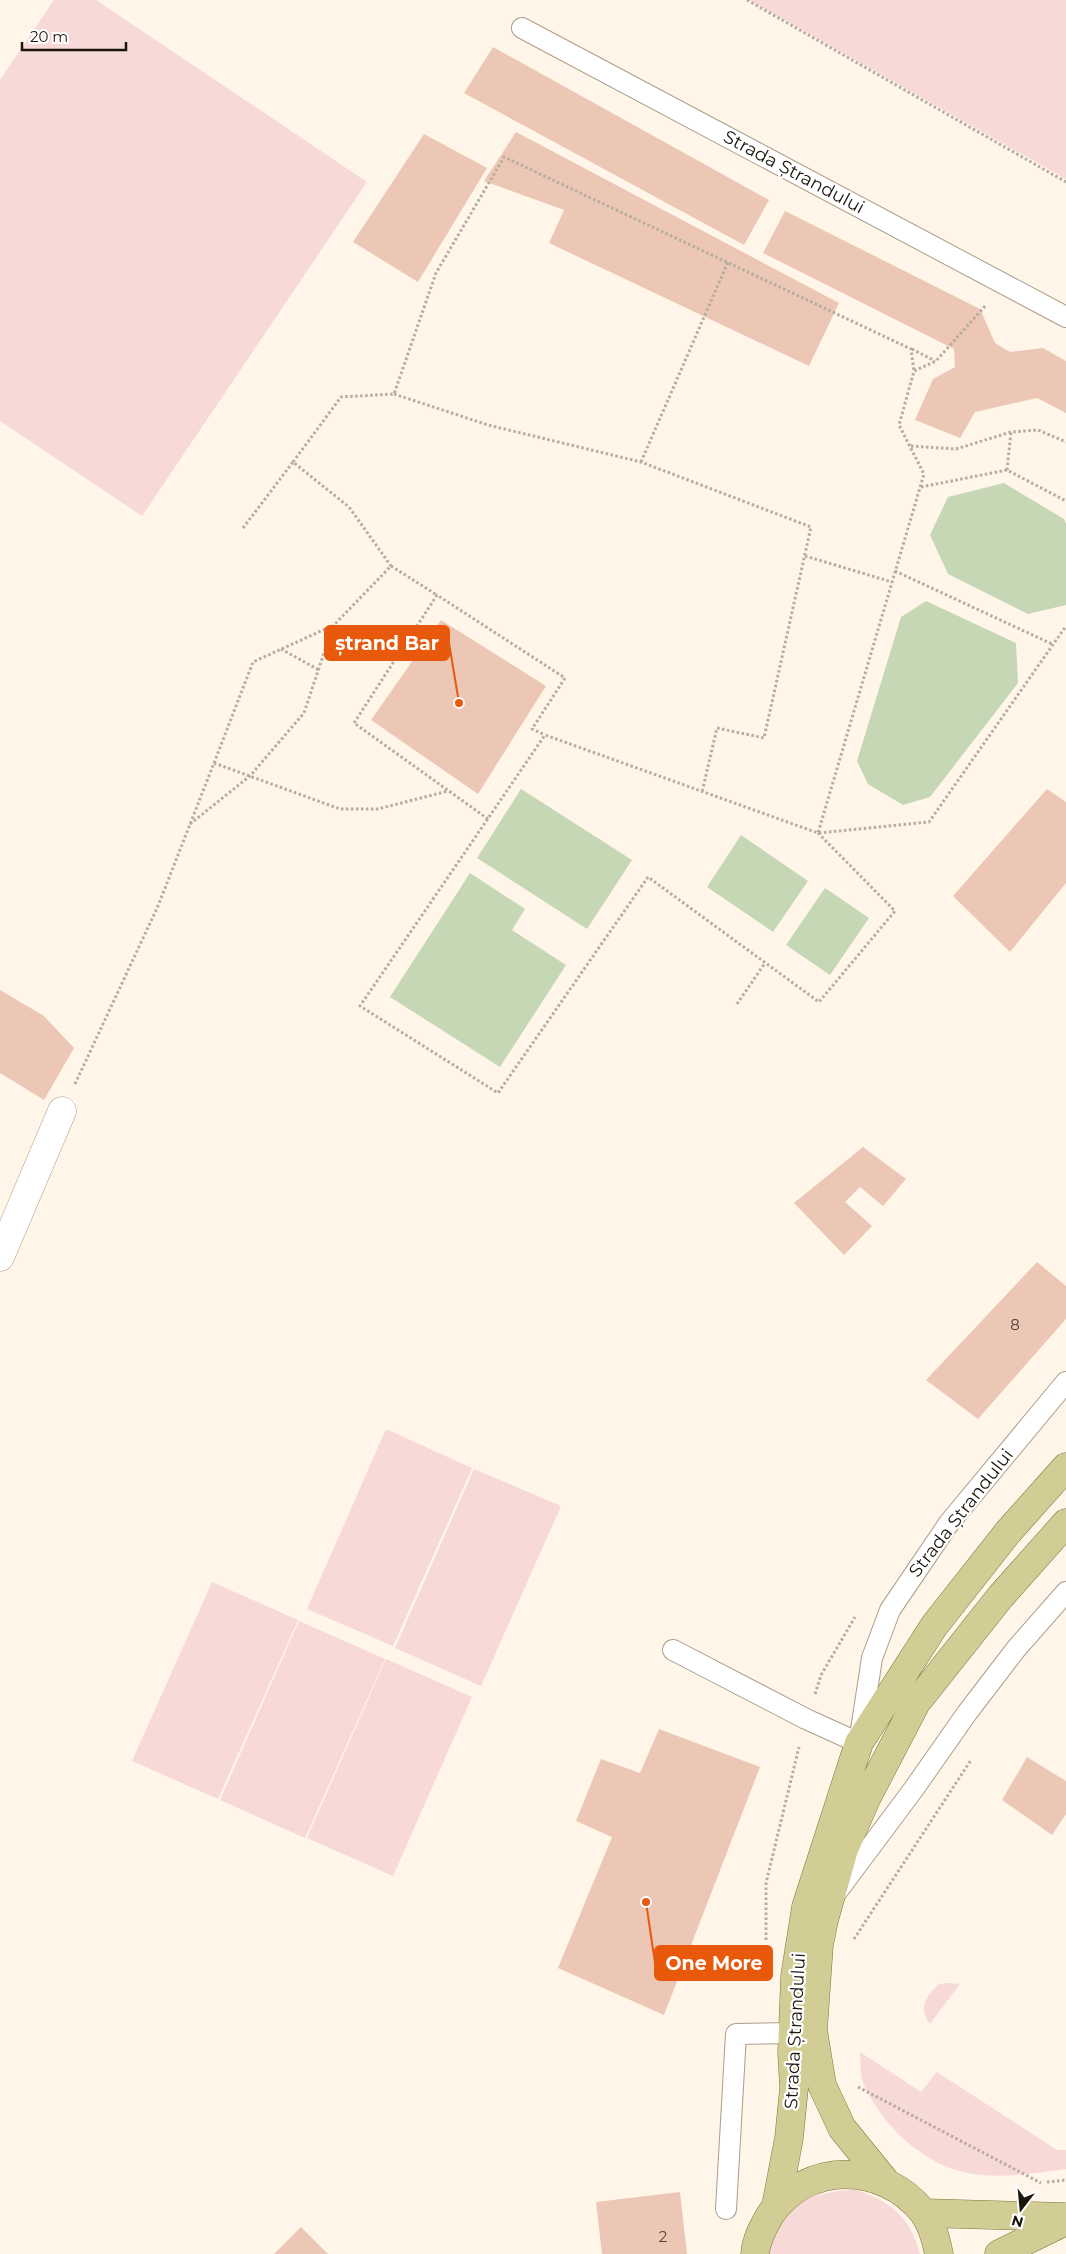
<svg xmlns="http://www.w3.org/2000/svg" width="1066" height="2254" font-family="Montserrat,sans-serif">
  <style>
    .green { fill: #f7d9d8 }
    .water { fill: #c5d7b5 }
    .building { fill: #edc7b5 }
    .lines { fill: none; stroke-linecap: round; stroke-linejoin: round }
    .service-casing { stroke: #ac9e8a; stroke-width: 22 }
    .minor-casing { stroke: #ac9e8a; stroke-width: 29 }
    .primary-casing { stroke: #7e7638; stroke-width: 29 }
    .path { stroke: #b5ada1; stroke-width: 3; stroke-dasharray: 2.5 2.5; stroke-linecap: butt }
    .service { stroke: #fff; stroke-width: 20 }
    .minor { stroke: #fff; stroke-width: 28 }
    .primary { stroke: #d2cc95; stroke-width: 28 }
    .labels { text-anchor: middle; stroke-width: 4.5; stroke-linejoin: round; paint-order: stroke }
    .number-label { font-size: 15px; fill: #504238 }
    .street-label { font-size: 18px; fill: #1b150e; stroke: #fff }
    .leader { fill: none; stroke: #e8590c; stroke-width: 2 }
    .callout-dot { fill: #e8590c; stroke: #fff; stroke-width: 2 }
    .callout { fill: #e8590c; stroke: #e8590c; stroke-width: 2 }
    .callout-label { font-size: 19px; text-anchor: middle; font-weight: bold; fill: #fff }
  </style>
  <rect width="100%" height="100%" fill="#fff5e8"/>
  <path class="green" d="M54 0H96L367 182 142 516 0 421V80Z
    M749 0H1066V179Z
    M386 1429 472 1468 393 1646 307 1609Z
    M474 1469 561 1506 481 1686 395 1648Z
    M212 1582 298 1620 218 1799 132 1761Z
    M299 1621 385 1659 305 1838 220 1800Z
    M386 1659 472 1697 393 1876 307 1838Z
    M948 1983 960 1984 930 2024C918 2008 926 1996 939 1984Z
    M860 2052 921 2092 937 2072 1057 2150H1066V2169C1033 2173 996 2180 963 2172 919 2161 881 2123 863 2083 860 2074 861 2062 860 2052Z
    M856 2190C892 2202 910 2217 920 2254H768C781 2206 809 2191 856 2190Z"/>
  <path class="water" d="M1004 483 1064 519 1066 524V605L1028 614 948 574 930 535 948 497Z
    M926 601 1016 643 1018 683 930 797 903 805 868 784 857 761 901 617Z
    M521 789 632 860 587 929 477 858Z
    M741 835 808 881 773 932 707 887Z
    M470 873 525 909 512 930 566 965 500 1067 390 997Z
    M825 888 869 918 830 975 786 945Z"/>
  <path class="building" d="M493 47 769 200 744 245 464 93Z
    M516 132 839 303 809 366 549 243 564 210 484 181Z
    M424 134 487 168 418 282 353 242Z
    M785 211 980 309 995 343 1010 352 1043 348 1066 361V413L1037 398 975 412 960 438 915 420 933 379 955 367 954 349 763 253Z
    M441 620 546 686 478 794 371 720Z
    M1047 789 1066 802V883L1010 952 953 896Z
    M0 990 44 1016 74 1048 44 1100 0 1073Z
    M863 1147 906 1179 883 1206 860 1187 845 1202 872 1226 844 1255 794 1203Z
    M1037 1262 1066 1286V1319L978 1419 926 1380Z
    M659 1729 760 1767 664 2015 558 1968 612 1837 576 1821 601 1759 640 1773Z
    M1027 1757 1066 1781V1814L1052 1835 1002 1800Z
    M680 2192 687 2254H602L596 2202Z
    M301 2227 328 2254H274Z"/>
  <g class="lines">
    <g class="service-casing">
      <path id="service" d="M522 28 1066 317
        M673 1650 806 1719 859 1743 872 1658 890 1610 949 1523 1066 1382
        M836 1893 913 1790 967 1713 1016 1649 1066 1592
        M726 2209 736 2034 793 2033"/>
    </g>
    <g class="minor-casing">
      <path id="minor" d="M0 1257 62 1111"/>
    </g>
    <g class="primary-casing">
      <path id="primary" d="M885 2181 842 2128 822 2085 813 2030 819 1945 824 1920 844 1849 867 1797 916 1703 1001 1596 1066 1523
        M776 2206 789 2138 794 2088 792 2053 795 1976 806 1907 859 1743 934 1626 1008 1532 1066 1467
        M924 2213 1066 2217
        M755 2254C756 2240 763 2227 770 2215 806 2161 883 2162 923 2212 932 2224 936 2239 939 2254
        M999 2254 1066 2221"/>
    </g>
    <path class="path" d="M747 0 1066 182
      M912 349 935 361
      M394 394 488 425 641 462 811 527 764 738 717 728 702 792
      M911 446 956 449 1011 432 1038 430 1066 442
      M293 462 341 397 394 394 436 273 504 157 911 349 914 371
      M641 462 728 262
      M1007 470 1011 432
      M921 487 1007 470 1066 501
      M243 528 293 462 349 507 391 566
      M805 556 892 582
      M895 571 1052 644
      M281 649 319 670
      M214 763 253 662 332 626
      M488 819 354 723 437 595 565 678 532 729 545 735
      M190 824 250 776 304 713 333 626 391 566 437 595
      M818 833 895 911 819 1002 648 877 498 1093 360 1006 545 735 818 833 924 474 899 425 914 371 936 361 986 305
      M819 833 929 822 1066 626
      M737 1004 765 963
      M75 1084 158 906 214 763 340 809H378L448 791
      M815 1694 821 1675 855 1617
      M854 1939 971 1760
      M766 1940V1883L799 1747
      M858 2087 1041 2183
      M1047 2182 1066 2180"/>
    <use href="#service" class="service"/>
    <use href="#minor" class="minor"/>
    <use href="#primary" class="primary"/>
  </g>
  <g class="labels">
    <g class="number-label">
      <text x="1015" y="1330">8</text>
      <text x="663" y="2242">2</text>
    </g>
    <g class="street-label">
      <text transform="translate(794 172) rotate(28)" y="6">Strada Ștrandului</text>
      <text transform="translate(961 1513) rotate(-52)" y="6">Strada Ștrandului</text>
      <text transform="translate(795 2031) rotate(-87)" y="6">Strada Ștrandului</text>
    </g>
  </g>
  <path class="leader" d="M459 703L449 643M646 1902L655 1963"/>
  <g class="callout-dot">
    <circle cx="459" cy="703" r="5"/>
    <circle cx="646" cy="1902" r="5"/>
  </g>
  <g class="callout">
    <rect x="325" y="626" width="124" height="34" rx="5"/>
    <rect x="655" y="1946" width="117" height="34" rx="5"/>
  </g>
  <g class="callout-label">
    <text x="387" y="650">ștrand Bar</text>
    <text x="714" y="1970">One More</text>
  </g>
  <g transform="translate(1021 2209) rotate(196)" stroke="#ffffff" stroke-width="4" paint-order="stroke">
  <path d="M0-4L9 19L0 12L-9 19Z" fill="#1b150e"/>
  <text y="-8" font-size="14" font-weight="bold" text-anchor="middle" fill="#1b150e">N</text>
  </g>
  <path d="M22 42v8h104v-8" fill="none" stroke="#1b150e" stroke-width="2.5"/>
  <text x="30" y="42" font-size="15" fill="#1b150e" stroke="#ffffff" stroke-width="4" paint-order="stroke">20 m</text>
</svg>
